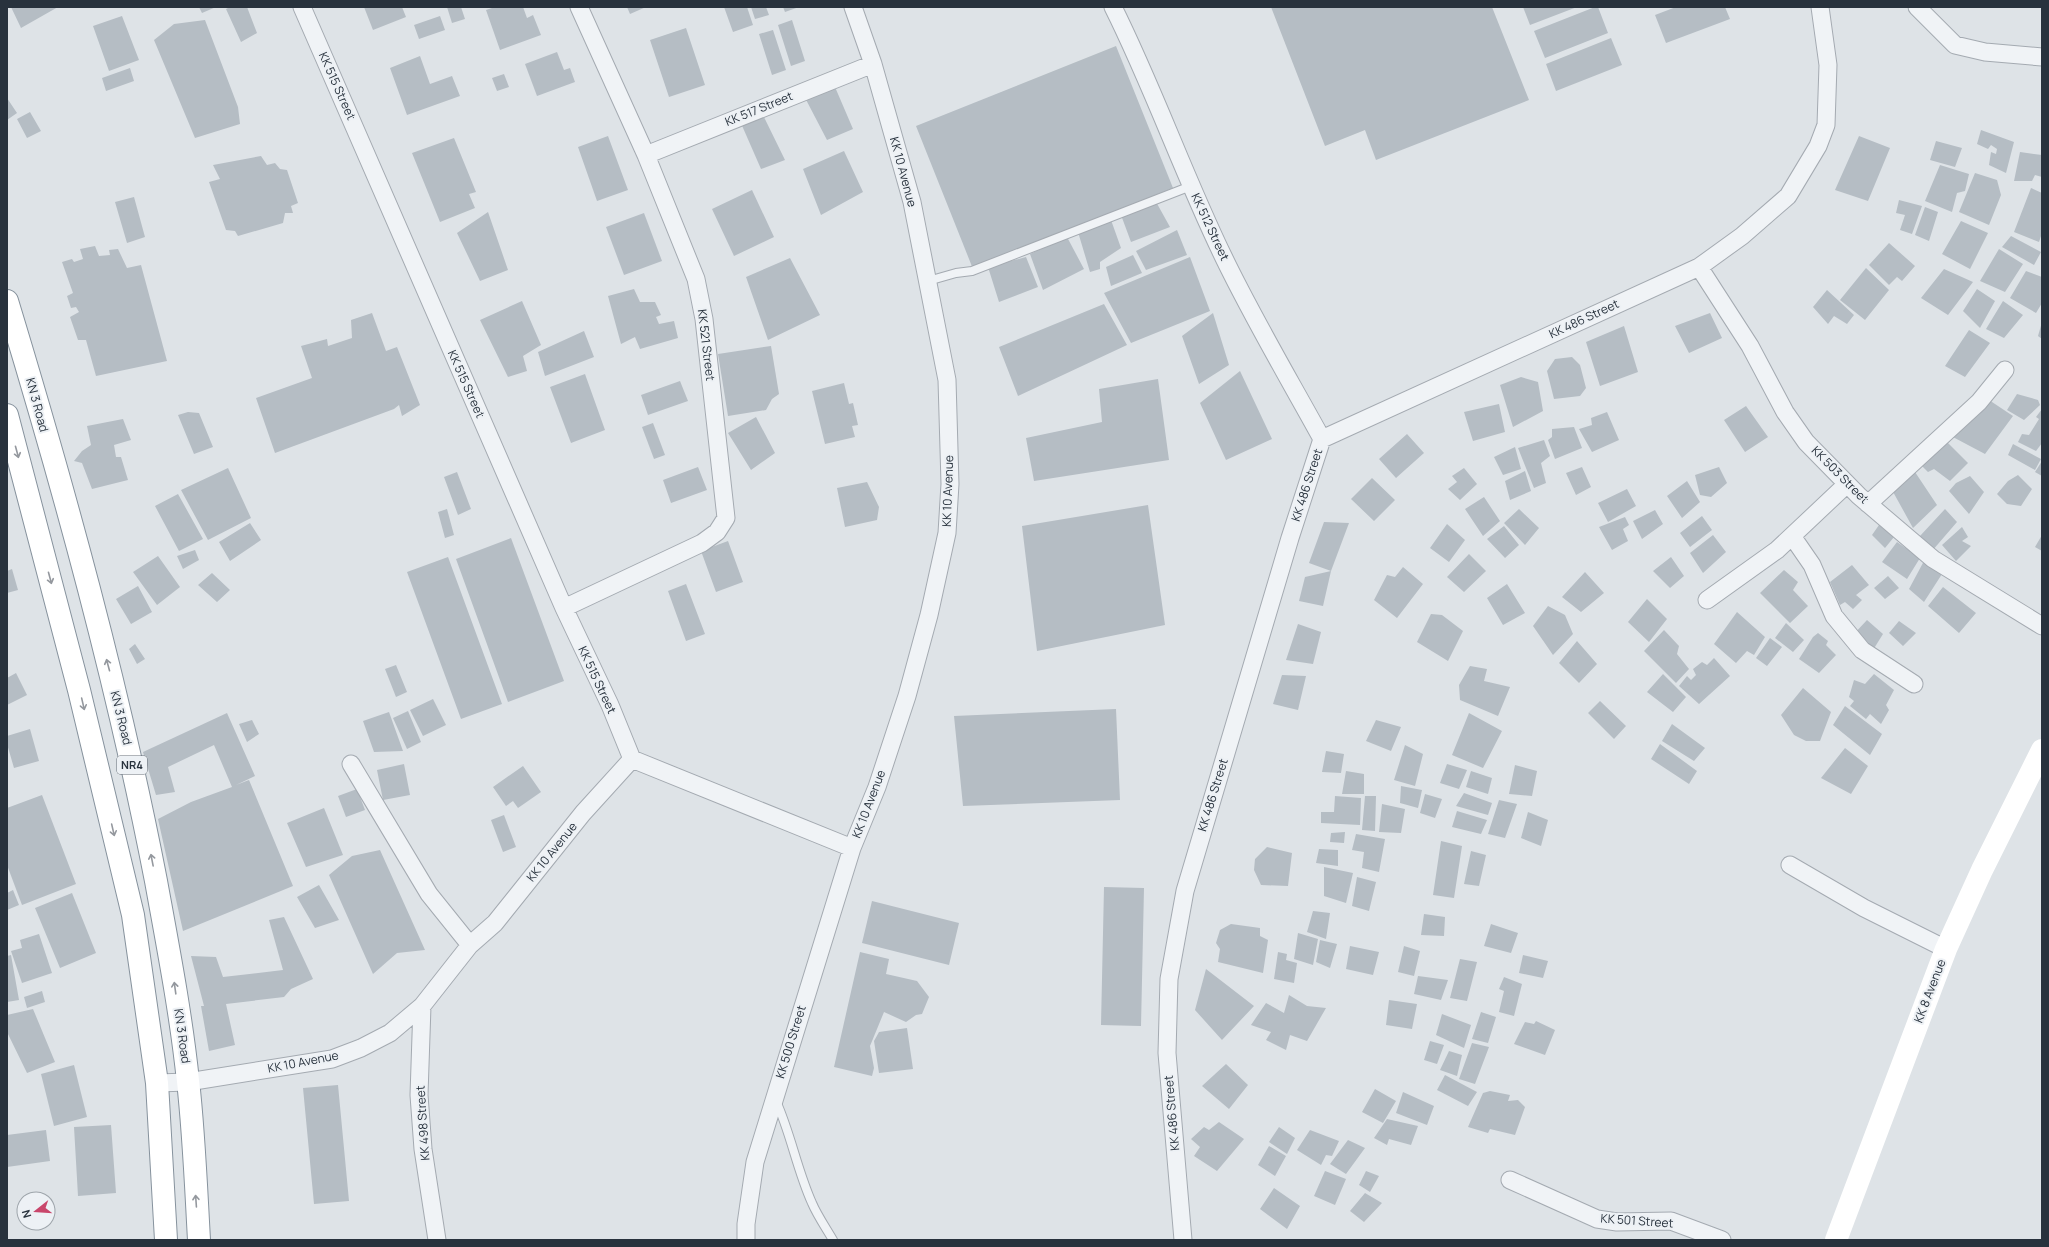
<svg xmlns="http://www.w3.org/2000/svg" width="2049" height="1247" font-family="Manrope,sans-serif">
  <style>
    .building { fill: #b5bdc4 }
    .lines { fill: none; stroke-linecap: round; stroke-linejoin: round }
    .service-casing { stroke: #a4aab1; stroke-width: 10 }
    .minor-casing { stroke: #a4aab1; stroke-width: 19 }
    .trunk-casing { stroke: #86929d; stroke-width: 24 }
    .service { stroke: #f0f3f6; stroke-width: 8 }
    .minor { stroke: #f0f3f6; stroke-width: 17 }
    .secondary { stroke: #fff; stroke-width: 22 }
    .trunk { stroke: #fff; stroke-width: 22 }
    .oneway { stroke: #94989e }
    .labels { text-anchor: middle; stroke-width: 4; stroke-linejoin: round; paint-order: stroke }
    .shield { fill: #edf1f5; stroke: #636b74; stroke-width: 1 }
    .shield-label { font-size: 11px; font-weight: bold; fill: #28323d }
    .street-label { font-size: 12px; fill: #28323d; stroke: #edf1f5 }
  </style>
  <rect width="100%" height="100%" fill="#dee3e7"/>
  <path class="building" d="M11 7H58L21 28Z
    M199 7H216L202 13Z
    M230 7H247L257 33 241 42 226 9Z
    M364 7H402L406 17 373 30Z
    M447 7H461L465 19 452 23Z
    M495 7H523L527 18 533 15 541 35 500 50 486 10Z
    M627 7H646L630 14Z
    M724 7H747L753 25 733 32Z
    M751 7H766L769 15 755 19Z
    M783 7H799L785 12Z
    M1271 7H1492L1529 100 1376 160 1365 130 1325 146Z
    M1523 7H1577L1530 25Z
    M1595 7H1598L1608 33 1545 58 1534 31Z
    M1676 7H1725L1730 19 1666 43 1655 15Z
    M122 16 139 60 109 71 93 26Z
    M440 16 445 30 419 39 414 25Z
    M205 20 238 107 240 124 195 138 154 40 174 24Z
    M792 20 805 61 791 66 778 25Z
    M686 28 705 85 669 97 650 40Z
    M773 30 786 70 772 75 759 34Z
    M1611 38 1622 65 1556 91 1546 64Z
    M1116 46 1173 188 973 269 916 126Z
    M557 52 564 70 570 68 575 82 537 96 525 64Z
    M420 56 430 84 452 76 460 96 407 115 390 68Z
    M130 68 134 81 106 91 102 78Z
    M504 74 509 87 497 91 492 78Z
    M832 80 853 129 827 140 802 92Z
    M7 98 17 113 7 120Z
    M760 109 785 160 761 169 740 121Z
    M30 112 41 131 27 138 17 119Z
    M1981 130 2014 142 2006 173 1989 165 1991 152 1996 154 1997 149 1991 145 1988 149 1977 144Z
    M608 136 628 190 597 201 578 147Z
    M1859 136 1890 148 1868 201 1835 190Z
    M454 138 476 192 469 194 475 208 440 222 412 153Z
    M1936 141 1962 148 1955 167 1930 160Z
    M844 151 863 192 821 215 803 169Z
    M2020 152 2042 155V177L2035 175 2032 181H2014Z
    M261 156 267 165 275 163 280 169 287 170 298 203 291 206 293 213H285L283 223 238 236 235 231 226 230 209 182 220 179 213 165Z
    M1940 165 1969 174 1965 191 1957 193 1952 212 1925 201Z
    M1975 173 1997 180 2001 195 1989 225 1959 212Z
    M2031 188 2042 193V233L2039 242 2014 232Z
    M752 190 774 237 734 256 712 209Z
    M134 197 145 237 127 243 115 202Z
    M1155 200 1170 227 1131 242 1121 215Z
    M1899 200 1922 206 1912 234 1900 230 1905 215 1896 213Z
    M1925 207 1938 212 1929 241 1915 235Z
    M488 212 508 270 480 281 457 233Z
    M644 213 662 261 624 275 606 227Z
    M1111 220 1121 248 1100 262V269L1090 272 1078 232Z
    M1961 221 1988 233 1970 269 1942 254Z
    M1177 230 1187 255 1146 270 1136 251Z
    M2011 236 2041 252 2034 265 2002 247Z
    M1067 237 1084 269 1043 290 1030 254Z
    M1889 243 1915 266 1902 281 1897 277 1889 285 1869 265Z
    M95 246 99 256 110 255 109 250 118 249 127 268 141 265 167 361 96 376 86 340H78L70 317 79 312 76 307 71 308 67 296 73 293 62 262 72 259 74 262 83 259 80 249Z
    M1999 249 2023 264 2005 292 1980 281Z
    M1133 255 1142 273 1111 286 1106 267Z
    M1026 257 1038 287 999 302 988 267Z
    M1190 257 1210 311 1131 343 1104 293Z
    M790 258 820 315 768 340 746 277Z
    M1866 268 1889 290 1865 320 1840 300Z
    M1944 269 1973 282 1948 315 1921 298Z
    M2026 271 2042 277V303L2036 313 2010 298Z
    M634 289 640 302H655L661 315 656 317 659 324 674 321 678 338 640 349 635 337 621 344 608 296Z
    M1977 289 1995 301 1980 328 1963 311Z
    M1827 290 1854 315 1847 324 1834 316 1828 324 1813 307Z
    M522 301 541 345 523 356 527 371 508 377 480 320Z
    M2003 301 2023 315 2004 338 1986 329Z
    M1104 304 1127 345 1018 396 999 347Z
    M372 313 386 351 397 347 420 405 402 416 399 405 394 409 275 453 256 398 312 378 301 346 327 339 328 346 352 338 351 320Z
    M1213 313 1229 365 1199 384 1182 336Z
    M1710 313 1722 338 1689 353 1675 326Z
    M2042 322V339L2038 336Z
    M1624 326 1638 372 1600 386 1586 342Z
    M1969 330 1990 343 1965 377 1945 366Z
    M584 331 594 357 545 376 538 352Z
    M771 346 779 394 772 399 766 410 728 416 718 354Z
    M1572 357 1580 365 1586 388 1580 396 1554 399 1547 371 1555 359Z
    M1240 371 1272 439 1226 460 1200 403Z
    M585 374 605 430 571 443 550 387Z
    M1521 377 1538 382 1543 411 1513 427 1500 385Z
    M1158 379 1169 460 1034 481 1026 438 1102 422 1099 389Z
    M680 381 688 401 648 415 641 395Z
    M844 383 849 404 853 403 858 425 852 426 855 437 825 444 812 391Z
    M2017 394 2038 400 2040 405 2024 420 2007 410Z
    M1989 400 2013 416 1985 454 1951 436Z
    M1499 404 1505 432 1473 441 1464 412Z
    M1746 406 1768 437 1745 452 1724 420Z
    M2042 409V443L2036 451 2018 442 2022 434 2029 435 2039 419 2036 417Z
    M188 412 199 413 213 447 194 454 178 415Z
    M1607 412 1619 440 1592 452 1579 429 1592 425 1591 418Z
    M756 417 775 453 751 470 728 433Z
    M123 419 131 440 114 445 116 457H121L128 480 92 489 82 463 74 461 82 451 91 445 87 426Z
    M653 423 665 455 654 459 642 427Z
    M1574 427 1582 448 1555 459 1548 440 1552 437V429Z
    M1407 434 1424 453 1396 478 1379 459Z
    M1544 440 1550 456 1541 463 1546 483 1534 488 1518 448Z
    M1945 440 1968 463 1950 481 1934 469 1928 472 1922 466Z
    M2013 444 2041 459 2035 470 2008 455Z
    M1515 447 1521 469 1503 475 1494 457Z
    M2042 461V476L2035 472Z
    M698 467 707 490 671 503 663 480Z
    M1582 467 1591 487 1576 495 1566 473Z
    M1719 467 1727 483 1711 497 1700 495 1695 475Z
    M228 468 251 518 208 540 181 490Z
    M1464 468 1477 484 1460 500 1448 489 1457 482 1452 476Z
    M1913 469 1937 505 1913 528 1892 490Z
    M1525 471 1531 491 1510 500 1505 481Z
    M457 472 471 509 458 515 444 477Z
    M2018 475 2032 489 2021 506 2007 504 1997 494 2008 481Z
    M1970 476 1984 492 1969 514 1949 491 1956 483Z
    M1372 478 1395 500 1374 521 1351 499Z
    M1687 481 1700 502 1682 518 1667 496Z
    M867 482 879 507 877 520 845 527 837 488Z
    M1627 489 1636 506 1608 522 1598 503Z
    M178 494 203 539 179 551 155 506Z
    M1484 497 1500 521 1483 536 1465 509Z
    M1148 505 1165 625 1037 651 1022 526Z
    M447 509 454 535 445 538 438 512Z
    M1519 509 1539 528 1525 545 1504 523Z
    M1945 509 1957 522 1932 551 1920 536Z
    M1655 510 1663 524 1642 539 1633 521Z
    M1702 516 1712 530 1690 547 1680 533Z
    M1625 517 1629 525 1623 529 1628 541 1612 550 1599 527Z
    M1324 522 1349 523 1331 571 1309 563Z
    M250 523 261 540 230 561 219 542Z
    M1447 524 1465 540 1449 562 1430 548Z
    M1879 525 1894 537 1885 548 1872 535Z
    M1504 526 1519 545 1505 558 1487 539Z
    M1962 527 1968 537 1962 541 1971 546 1956 561 1942 545Z
    M1713 535 1726 552 1703 573 1690 553Z
    M2042 535V551L2035 547Z
    M511 538 564 681 508 702 456 559Z
    M728 541 743 582 716 592 701 551Z
    M1897 542 1920 558 1907 579 1882 562Z
    M195 550 199 560 183 569 177 556Z
    M1469 554 1486 571 1464 592 1447 577Z
    M158 556 180 587 157 605 133 572Z
    M448 557 502 704 461 719 407 572Z
    M1671 557 1684 576 1670 588 1653 571Z
    M1924 561 1942 574 1924 602 1909 589Z
    M1852 565 1869 585 1856 595 1862 600 1853 609 1845 602 1840 605 1830 582Z
    M1403 567 1423 584 1397 618 1374 600 1387 575 1395 577Z
    M12 569 18 590 7 593V571Z
    M1784 570 1798 582 1793 590 1808 606 1790 623 1760 593Z
    M1331 571 1323 606 1299 601 1305 577Z
    M1585 572 1604 593 1581 612 1562 597Z
    M212 573 230 590 217 602 198 585Z
    M1888 576 1899 588 1885 599 1874 588Z
    M686 584 705 634 686 641 668 591Z
    M1507 584 1525 613 1503 625 1487 598Z
    M138 586 152 612 131 624 116 599Z
    M1943 587 1976 613 1959 633 1928 606Z
    M1647 599 1667 619 1649 642 1628 622Z
    M1548 606 1565 615 1573 634 1553 655 1533 626Z
    M1737 612 1765 637 1754 655 1747 651 1736 663 1714 644Z
    M1431 614 1442 615 1463 631 1448 661 1417 642Z
    M1867 620 1883 634 1873 650 1853 635Z
    M1899 621 1916 633 1903 646 1889 633Z
    M1786 623 1804 640 1793 652 1775 638Z
    M1298 624 1321 632 1313 664 1286 660Z
    M1664 630 1679 646 1677 654 1689 669 1676 683 1644 651Z
    M1818 633 1828 641 1826 645 1836 655 1819 673 1799 659 1813 637Z
    M1770 638 1782 647 1767 666 1756 658Z
    M1577 641 1597 664 1579 683 1559 663Z
    M135 644 145 659 137 664 129 649Z
    M1714 658 1730 676 1699 704 1679 686 1687 676 1691 680 1696 675 1693 669 1702 662 1707 665Z
    M396 665 407 692 396 697 385 669Z
    M1470 666 1487 669 1484 681 1510 687 1498 716 1460 700 1459 685Z
    M16 673 27 695 7 705V678Z
    M1663 674 1686 697 1673 712 1647 692Z
    M1874 674 1894 690 1886 705 1889 710 1881 724 1870 714 1866 719 1850 706 1854 701 1849 697 1854 680 1865 684Z
    M1282 675 1306 676 1298 710 1273 704Z
    M1803 688 1831 712 1820 741H1806L1794 735 1781 715Z
    M433 699 446 725 423 736 410 710Z
    M1600 701 1626 726 1614 739 1588 713Z
    M1845 706 1882 734 1870 755 1833 725Z
    M1116 709 1120 800 963 806 954 716Z
    M408 711 421 742 407 749 393 718Z
    M389 712 403 751 374 752 363 721Z
    M227 713 255 776 236 785 249 780 293 886 183 931 158 819 191 802 232 787 214 745 168 767 175 792 156 795 143 752Z
    M1469 713 1502 731 1483 768 1452 755Z
    M252 720 259 734 247 742 239 724Z
    M1376 720 1401 727 1391 751 1366 741Z
    M1672 724 1705 748 1694 761 1662 741Z
    M30 729 39 761 14 768 7 744V736Z
    M1660 744 1697 771 1689 784 1651 759Z
    M1405 745 1423 754 1415 786 1394 780Z
    M1845 748 1868 766 1851 794 1821 778Z
    M1326 751 1344 754 1341 773 1322 772Z
    M404 764 410 795 383 800 377 770Z
    M1447 764 1467 770 1459 789 1440 783Z
    M1515 765 1537 771 1532 796 1509 794Z
    M523 766 541 792 518 808 513 801 506 806 493 787Z
    M1346 771 1364 774V794H1342Z
    M1471 771 1492 778 1488 794 1466 787Z
    M1401 786 1422 790 1418 808 1400 803Z
    M357 789 365 810 346 817 338 796Z
    M1464 793 1492 803 1488 815 1456 806Z
    M1425 794 1442 799 1435 818 1420 813Z
    M42 795 76 884 22 905 7 865V808Z
    M1335 796 1361 798 1360 825 1321 823V812H1334Z
    M1365 796H1376L1375 831 1362 830Z
    M1499 800 1517 804 1505 838 1488 834Z
    M1382 804 1405 809 1401 833 1379 832Z
    M324 808 343 855 306 867 287 823Z
    M1457 811 1487 820 1481 834 1452 827Z
    M1528 812 1548 820 1541 846 1521 838Z
    M504 815 516 847 503 852 491 820Z
    M1345 832 1344 843 1330 842 1331 833Z
    M1356 834 1385 839 1379 872 1362 868 1364 852 1352 850Z
    M1441 841 1462 846 1454 898 1433 895Z
    M1267 847 1292 853 1288 886 1261 885 1254 870 1255 859Z
    M1319 849 1338 850V866L1316 863Z
    M380 850 425 950 397 953 373 974 329 875 352 856Z
    M1471 851 1486 855 1479 886 1464 884Z
    M1324 867 1353 873 1346 903 1324 896Z
    M1357 877 1376 882 1369 911 1352 906Z
    M319 885 339 920 315 928 297 897Z
    M1104 887 1144 888 1141 1026 1101 1025Z
    M13 890 19 905 7 910V893Z
    M72 893 96 953 60 968 35 908Z
    M872 901 959 923 949 965 862 943Z
    M1313 911 1330 913 1326 939 1307 932Z
    M1424 914 1445 917 1444 936 1421 935Z
    M284 917 313 979 291 989 284 997 226 1004 235 1045 209 1051 201 1006H204L191 956 216 957 223 977 283 970 269 920Z
    M1231 924 1260 928V936L1268 940 1263 973 1218 962 1220 949 1216 943 1220 930Z
    M1491 924 1518 933 1511 953 1484 946Z
    M1298 933 1318 939 1313 965 1294 959Z
    M39 934 52 973 22 983 11 951 22 948 20 940Z
    M1320 940 1337 944 1330 968 1316 962Z
    M1350 946 1379 952 1373 975 1346 969Z
    M1404 946 1420 951 1414 976 1398 972Z
    M860 952 889 959 886 974 917 981 929 997 922 1014 916 1015 906 1022 884 1012 870 1046 874 1068 872 1076 834 1067Z
    M1278 952 1287 954 1286 960 1297 963 1294 983 1274 979Z
    M11 955 19 1000 7 1002V956Z
    M1523 955 1548 961 1543 978 1519 973Z
    M1460 959 1477 962 1467 1001 1450 998Z
    M1206 969 1254 1006 1222 1040 1195 1010Z
    M1418 976 1448 980 1441 1000 1414 994Z
    M1504 977 1522 984 1514 1016 1499 1012 1504 991 1499 989Z
    M42 991 45 1002 27 1008 24 997Z
    M1289 995 1307 1006 1326 1008 1307 1041 1290 1035 1286 1050 1266 1040 1271 1032 1251 1025 1266 1003 1284 1013Z
    M1389 1000 1417 1004 1412 1029 1386 1025Z
    M33 1009 55 1062 27 1073 7 1032V1015Z
    M1481 1012 1496 1017 1488 1043 1472 1039Z
    M1442 1014 1471 1025 1464 1048 1436 1035Z
    M1536 1021 1555 1030 1545 1055 1514 1044 1525 1022 1534 1024Z
    M907 1028 913 1069 879 1073 874 1041 879 1032Z
    M1430 1041 1444 1045 1437 1064 1424 1060Z
    M1472 1043 1489 1047 1475 1084 1459 1079Z
    M1449 1051 1462 1055 1457 1076 1440 1070Z
    M1226 1064 1248 1085 1229 1109 1202 1086Z
    M74 1065 87 1117 54 1126 41 1074Z
    M1445 1075 1477 1092 1468 1106 1437 1090Z
    M338 1085 349 1201 314 1204 303 1088Z
    M1375 1089 1396 1101 1383 1123 1362 1112Z
    M1490 1091 1510 1095 1508 1101 1518 1100 1525 1107 1515 1135 1490 1129 1488 1133 1468 1127 1483 1093Z
    M1403 1092 1434 1106 1427 1125 1396 1113Z
    M1387 1119 1418 1126 1411 1145 1389 1139 1387 1145 1374 1138Z
    M1219 1122 1244 1139 1217 1171 1194 1156 1200 1147 1191 1139 1204 1127 1209 1130Z
    M111 1125 116 1193 78 1196 74 1127Z
    M1279 1127 1295 1138 1287 1154 1269 1142Z
    M46 1130 50 1161 7 1167V1135Z
    M1310 1130 1339 1141 1332 1156 1326 1155 1321 1165 1297 1150Z
    M1348 1140 1365 1148 1346 1174 1330 1164Z
    M1269 1146 1286 1156 1275 1176 1258 1165Z
    M1325 1171 1346 1179 1335 1205 1314 1196Z
    M1366 1171 1379 1176 1370 1192 1359 1185Z
    M1274 1188 1300 1206 1287 1229 1260 1209Z
    M1365 1193 1382 1203 1364 1222 1350 1211Z"/>
  <g class="lines">
    <g class="service-casing">
      <path id="service" d="M928 281 956 273 972 271 1191 186
        M776 1101C791 1134 797 1170 812 1203 817 1215 826 1228 833 1240"/>
    </g>
    <g class="minor-casing">
      <path id="minor" d="M302 7 564 608 610 705 632 759
        M1113 7C1154 89 1184 176 1224 258 1254 320 1289 379 1322 439
        M1917 7 1955 45 1985 52 2042 57
        M646 155 873 64
        M1699 267 1750 346 1785 412 1806 442 1859 496 1933 559 2042 626
        M1868 504 1979 402 2005 370
        M1792 536 1812 565 1834 616 1862 650 1914 684
        M1707 600 1777 550 1847 484
        M564 608 702 543 717 532 726 518 704 319 696 279 646 155 579 7
        M351 764 429 894 470 945
        M1790 865 1864 908 1946 949
        M422 1006 419 1095 423 1149 437 1240
        M157 1083 188 1082 332 1059 361 1048 390 1033 422 1006 470 945 495 923 583 813 632 759 852 848 877 787 907 696 929 615 947 533 950 484 947 380 912 202 873 64 853 7
        M1510 1180 1597 1219 1617 1222 1671 1221 1722 1240
        M746 1240V1224L755 1162 852 848
        M1183 1240 1167 1053 1169 979 1185 891 1290 538 1322 439 1699 267 1742 236 1788 196 1818 146 1826 125 1828 65 1820 7"/>
    </g>
    <g class="trunk-casing">
      <path id="trunk" d="M7 301C65 492 118 685 156 881 168 947 181 1014 188 1081 194 1134 196 1187 199 1240
        M7 415 79 690 133 915 157 1083 166 1240"/>
    </g>
    <use href="#service" class="service"/>
    <use href="#minor" class="minor"/>
    <path class="secondary" d="M1836 1240 1946 949 1982 870 2042 750"/>
    <use href="#trunk" class="trunk"/>
  </g>
  <defs><path id="oneway-shaft" d="M-6 0H5M1.5-3L5.5 0L1.5 3" fill="none" stroke-width="1.6" stroke-linecap="round" stroke-linejoin="round"/></defs>
  <g class="oneway">
    <use href="#oneway-shaft" transform="translate(17 452) rotate(75)"/>
    <use href="#oneway-shaft" transform="translate(50 578) rotate(75)"/>
    <use href="#oneway-shaft" transform="translate(108 665) rotate(-105)"/>
    <use href="#oneway-shaft" transform="translate(83 704) rotate(77)"/>
    <use href="#oneway-shaft" transform="translate(113 830) rotate(77)"/>
    <use href="#oneway-shaft" transform="translate(152 860) rotate(-101)"/>
    <use href="#oneway-shaft" transform="translate(175 988) rotate(-98)"/>
    <use href="#oneway-shaft" transform="translate(196 1201) rotate(-94)"/>
  </g>
  <g class="labels">
    <rect class="shield" x="117" y="756" width="30" height="18" rx="3"/>
    <g class="shield-label">
      <text x="132" y="769">NR4</text>
    </g>
    <g class="street-label">
      <text transform="translate(337 86) rotate(66)" y="4">KK 515 Street</text>
      <text transform="translate(759 109) rotate(-22)" y="4">KK 517 Street</text>
      <text transform="translate(903 172) rotate(75)" y="4">KK 10 Avenue</text>
      <text transform="translate(1210 227) rotate(65)" y="4">KK 512 Street</text>
      <text transform="translate(1584 319) rotate(-25)" y="4">KK 486 Street</text>
      <text transform="translate(706 345) rotate(83)" y="4">KK 521 Street</text>
      <text transform="translate(466 384) rotate(66)" y="4">KK 515 Street</text>
      <text transform="translate(37 405) rotate(75)" y="4">KN 3 Road</text>
      <text transform="translate(1840 475) rotate(45)" y="4">KK 503 Street</text>
      <text transform="translate(1307 485) rotate(-72)" y="4">KK 486 Street</text>
      <text transform="translate(948 491) rotate(-88)" y="4">KK 10 Avenue</text>
      <text transform="translate(597 680) rotate(65)" y="4">KK 515 Street</text>
      <text transform="translate(121 718) rotate(76)" y="4">KN 3 Road</text>
      <text transform="translate(1213 795) rotate(-73)" y="4">KK 486 Street</text>
      <text transform="translate(869 804) rotate(-69)" y="4">KK 10 Avenue</text>
      <text transform="translate(552 852) rotate(-51)" y="4">KK 10 Avenue</text>
      <text transform="translate(1930 991) rotate(-69)" y="4">KK 8 Avenue</text>
      <text transform="translate(182 1036) rotate(82)" y="4">KN 3 Road</text>
      <text transform="translate(791 1042) rotate(-73)" y="4">KK 500 Street</text>
      <text transform="translate(303 1062) rotate(-11)" y="4">KK 10 Avenue</text>
      <text transform="translate(1172 1113) rotate(-95)" y="4">KK 486 Street</text>
      <text transform="translate(423 1123) rotate(-94)" y="4">KK 498 Street</text>
      <text transform="translate(1637 1221) rotate(4)" y="4">KK 501 Street</text>
    </g>
  </g>
  <rect width="2049" height="1247" fill="none" stroke="#28323d" stroke-width="16"/>
  <g transform="translate(36 1211) rotate(253)"><circle r="19" fill="#edf1f5" stroke="#9ea5ab"/>
  <path d="M0-3L7 15L0 10L-7 15Z" fill="#c9466b"/>
  <text y="-6" font-size="11" font-weight="bold" text-anchor="middle" fill="#28323d">N</text>
  </g>
</svg>
